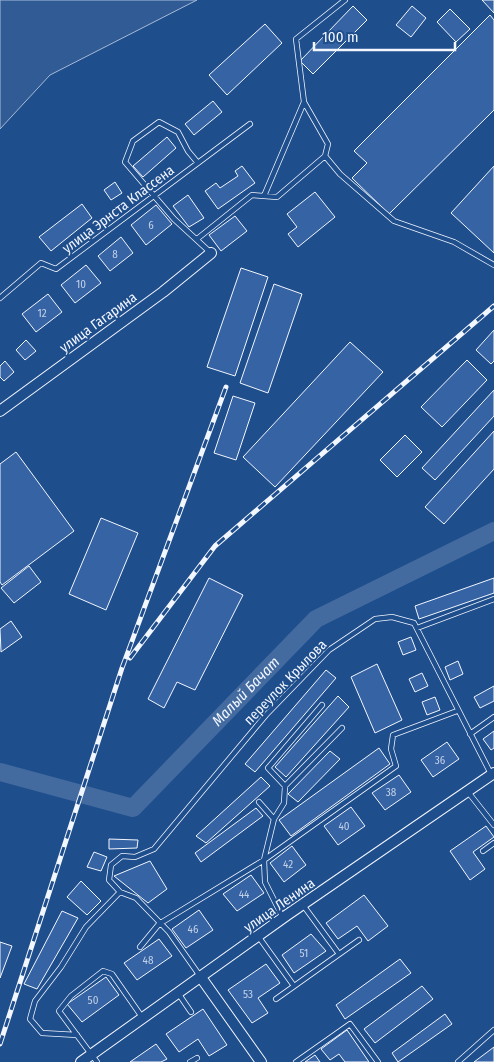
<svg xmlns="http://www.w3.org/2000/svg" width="494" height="1062" font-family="'Fira Sans Condensed',sans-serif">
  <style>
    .built { fill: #305b95; stroke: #a8bbd7 }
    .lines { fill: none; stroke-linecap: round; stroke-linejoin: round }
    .river { stroke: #446ba0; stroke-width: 18 }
    .building { fill: #3563a3; stroke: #f2f6ff }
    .service-casing { stroke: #f2f6ff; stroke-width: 6 }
    .tertiary-casing { stroke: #f2f6ff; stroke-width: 12 }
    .service { stroke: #1f4e8c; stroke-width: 4.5 }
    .tertiary { stroke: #1f4e8c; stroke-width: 10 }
    .rail-casing { stroke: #f2f6ff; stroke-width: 5 }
    .rail { stroke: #1f4e8c; stroke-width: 3; stroke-dasharray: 9; stroke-linecap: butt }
    .labels { text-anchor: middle; stroke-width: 4; stroke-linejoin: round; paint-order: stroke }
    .number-label { font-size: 11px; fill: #c3d1e8 }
    .street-label { font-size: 14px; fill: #f2f6ff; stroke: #1f4e8c }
    .water-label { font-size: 15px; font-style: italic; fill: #f2f6ff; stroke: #1f4e8c }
  </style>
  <rect width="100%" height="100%" fill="#1f4e8c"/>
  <path class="built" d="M0 0H197L50 75 0 129Z"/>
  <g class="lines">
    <path class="river" id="s1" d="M0 772 133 808 316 619 494 531"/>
  </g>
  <path class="building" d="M482 0H494V13Z
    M353 6 367 20 313 74 300 61Z
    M412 6 426 18 411 37 396 25Z
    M450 9 470 29 456 42 437 22Z
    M490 15 494 20V110L389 214 352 178 367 163 354 151Z
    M265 24 282 43 227 95 209 75Z
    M213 101 222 112 194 135 185 124Z
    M167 137 176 148 143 177 133 166Z
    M242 166 255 183 218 209 205 191 216 183 220 188 238 176 235 171Z
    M494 166V253L451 213Z
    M115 182 122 193 111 200 104 190Z
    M315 192 335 217 298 247 288 234 297 227 287 214Z
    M188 195 204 218 189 227 173 206Z
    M82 204 92 218 51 251 39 237Z
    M156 205 172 224 146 245 131 225Z
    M235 216 247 231 221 251 209 235Z
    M121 237 133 253 110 271 98 256Z
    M86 265 101 283 75 303 61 285Z
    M241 268 268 277 235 376 207 367Z
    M274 284 302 294 268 393 240 383Z
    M48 294 62 312 36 332 22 314Z
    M494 330V361L491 364 476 350Z
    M26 340 36 351 25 360 16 350Z
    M350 342 383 372 275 487 243 457Z
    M467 360 487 380 442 427 421 407Z
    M5 361 14 372 4 381 0 377V366Z
    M494 390V416L435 480 422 468Z
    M233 396 255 403 236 460 214 453Z
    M494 431V469L444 524 425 507Z
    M405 435 422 452 397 477 380 460Z
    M16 452 74 531 2 585 0 582V464Z
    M101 518 138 533 106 610 69 594Z
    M29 566 41 582 14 603 1 588Z
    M209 578 243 595 195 690 177 682 164 708 148 699Z
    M494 578V593L419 619 415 606Z
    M11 621 22 637 1 652 0 629Z
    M411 637 416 650 403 655 398 642Z
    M458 661 463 674 450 680 445 667Z
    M377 664 402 720 375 733 351 677Z
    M326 670 336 678 255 772 245 764Z
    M422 673 428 686 415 692 409 679Z
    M494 686V701L480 708 474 697Z
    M338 696 349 707 286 777 275 767Z
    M435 697 440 710 427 715 422 702Z
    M494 731V748L491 750 483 739Z
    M447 742 459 759 433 777 421 760Z
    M379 748 390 764 291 836 279 820Z
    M330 751 340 759 298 802 288 794Z
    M399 775 411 792 385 810 372 793Z
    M261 777 270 786 206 843 196 836Z
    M351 807 365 826 338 845 324 826Z
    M256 808 263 816 201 862 195 853Z
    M486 826 494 837 473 852 485 869 470 880 450 851Z
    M109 839 138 840 137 848 109 849Z
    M292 846 306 865 284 882 270 863Z
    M94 852 107 857 101 871 87 867Z
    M150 861 167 889 148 903 114 876Z
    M251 875 264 893 237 911 223 894Z
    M81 881 101 901 87 915 67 897Z
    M364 895 388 926 368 941 357 926 338 939 326 923Z
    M199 910 213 930 186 948 172 929Z
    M62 911 78 918 37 989 24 984Z
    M311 934 326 951 294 973 282 955Z
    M159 939 172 956 137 980 124 963Z
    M0 942 12 946 0 978Z
    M400 959 411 973 345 1019 336 1005Z
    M266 964 280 983 258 998 268 1013 252 1023 228 990Z
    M106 977 119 995 82 1022 67 1004Z
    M422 986 433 999 375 1043 364 1029Z
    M203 1009 227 1045 209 1056 198 1039 179 1052 166 1034Z
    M445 1014 452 1024 398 1062 392 1053Z
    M347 1030 369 1062H345L339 1054 330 1060 321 1049Z
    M156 1044 167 1059 161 1062H130Z
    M494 1047V1062H474Z
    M315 1055 320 1062H305Z"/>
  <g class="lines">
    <g class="service-casing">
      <path id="service" d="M304 102 296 39 345 0
        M198 163 188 151 178 132 159 122 133 141 125 162 174 219 211 253
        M264 196 304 102 328 144 325 156
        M197 239 252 195 277 197 325 156 340 174 394 221 454 242 494 265
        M0 298 41 263 56 269 250 124
        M417 628 494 599
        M470 734 494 717
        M285 786 268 768 322 705
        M468 792 494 825
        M259 802 274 819
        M483 851 494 843
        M120 892 109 880 111 865 122 856 135 857 154 849 266 715 329 650 375 619 392 617 414 623 491 774
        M303 905 339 954
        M283 918 265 882 264 860 274 819 284 803 285 786 342 728
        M258 936 294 986
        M140 947 159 924 264 860 396 766 391 749 393 735 457 711
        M178 993 191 1012
        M276 999 359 940
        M77 1035 42 1033 30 1019 35 1001 61 967 86 927 120 892 136 898 169 932 200 976
        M97 1062 59 1011 71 996 103 971 112 974 142 1017
        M190 1062 197 1058
        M296 1062 350 1024 378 1062
        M458 1062 494 1030"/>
    </g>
    <g class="tertiary-casing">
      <path id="tertiary" d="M0 411 163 292 211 253
        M200 976 261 1062
        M81 1062 287 915 494 773"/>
    </g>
    <use href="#service" class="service"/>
    <use href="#tertiary" class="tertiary"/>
    <g class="rail-casing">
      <path id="rail" d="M130 658 215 546 494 306
        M0 1044 122 668 226 387"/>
    </g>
    <use href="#rail" class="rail"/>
  </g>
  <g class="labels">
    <g class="number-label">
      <text x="151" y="229">6</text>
      <text x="115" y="258">8</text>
      <text x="81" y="288">10</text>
      <text x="42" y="317">12</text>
      <text x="440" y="764">36</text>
      <text x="391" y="796">38</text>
      <text x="344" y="830">40</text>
      <text x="288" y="868">42</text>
      <text x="244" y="898">44</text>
      <text x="193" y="933">46</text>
      <text x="304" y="957">51</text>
      <text x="148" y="964">48</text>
      <text x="248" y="998">53</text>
      <text x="93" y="1004">50</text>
    </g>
    <g class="street-label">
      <text transform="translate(118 209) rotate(-37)" y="5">улица Эрнста Классена</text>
      <text transform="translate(98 322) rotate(-36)" y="5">улица Гагарина</text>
      <text transform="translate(285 682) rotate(-46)" y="5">переулок Крылова</text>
      <text transform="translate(279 905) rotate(-35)" y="5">улица Ленина</text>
    </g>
    <g class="water-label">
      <text dy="5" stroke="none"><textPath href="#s1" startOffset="300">Малый Бачат</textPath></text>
    </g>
  </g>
  <path d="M314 42v8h141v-8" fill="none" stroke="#f2f6ff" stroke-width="2.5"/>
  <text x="322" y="42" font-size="15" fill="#f2f6ff" stroke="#1f4e8c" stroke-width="4" paint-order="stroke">100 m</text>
</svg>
